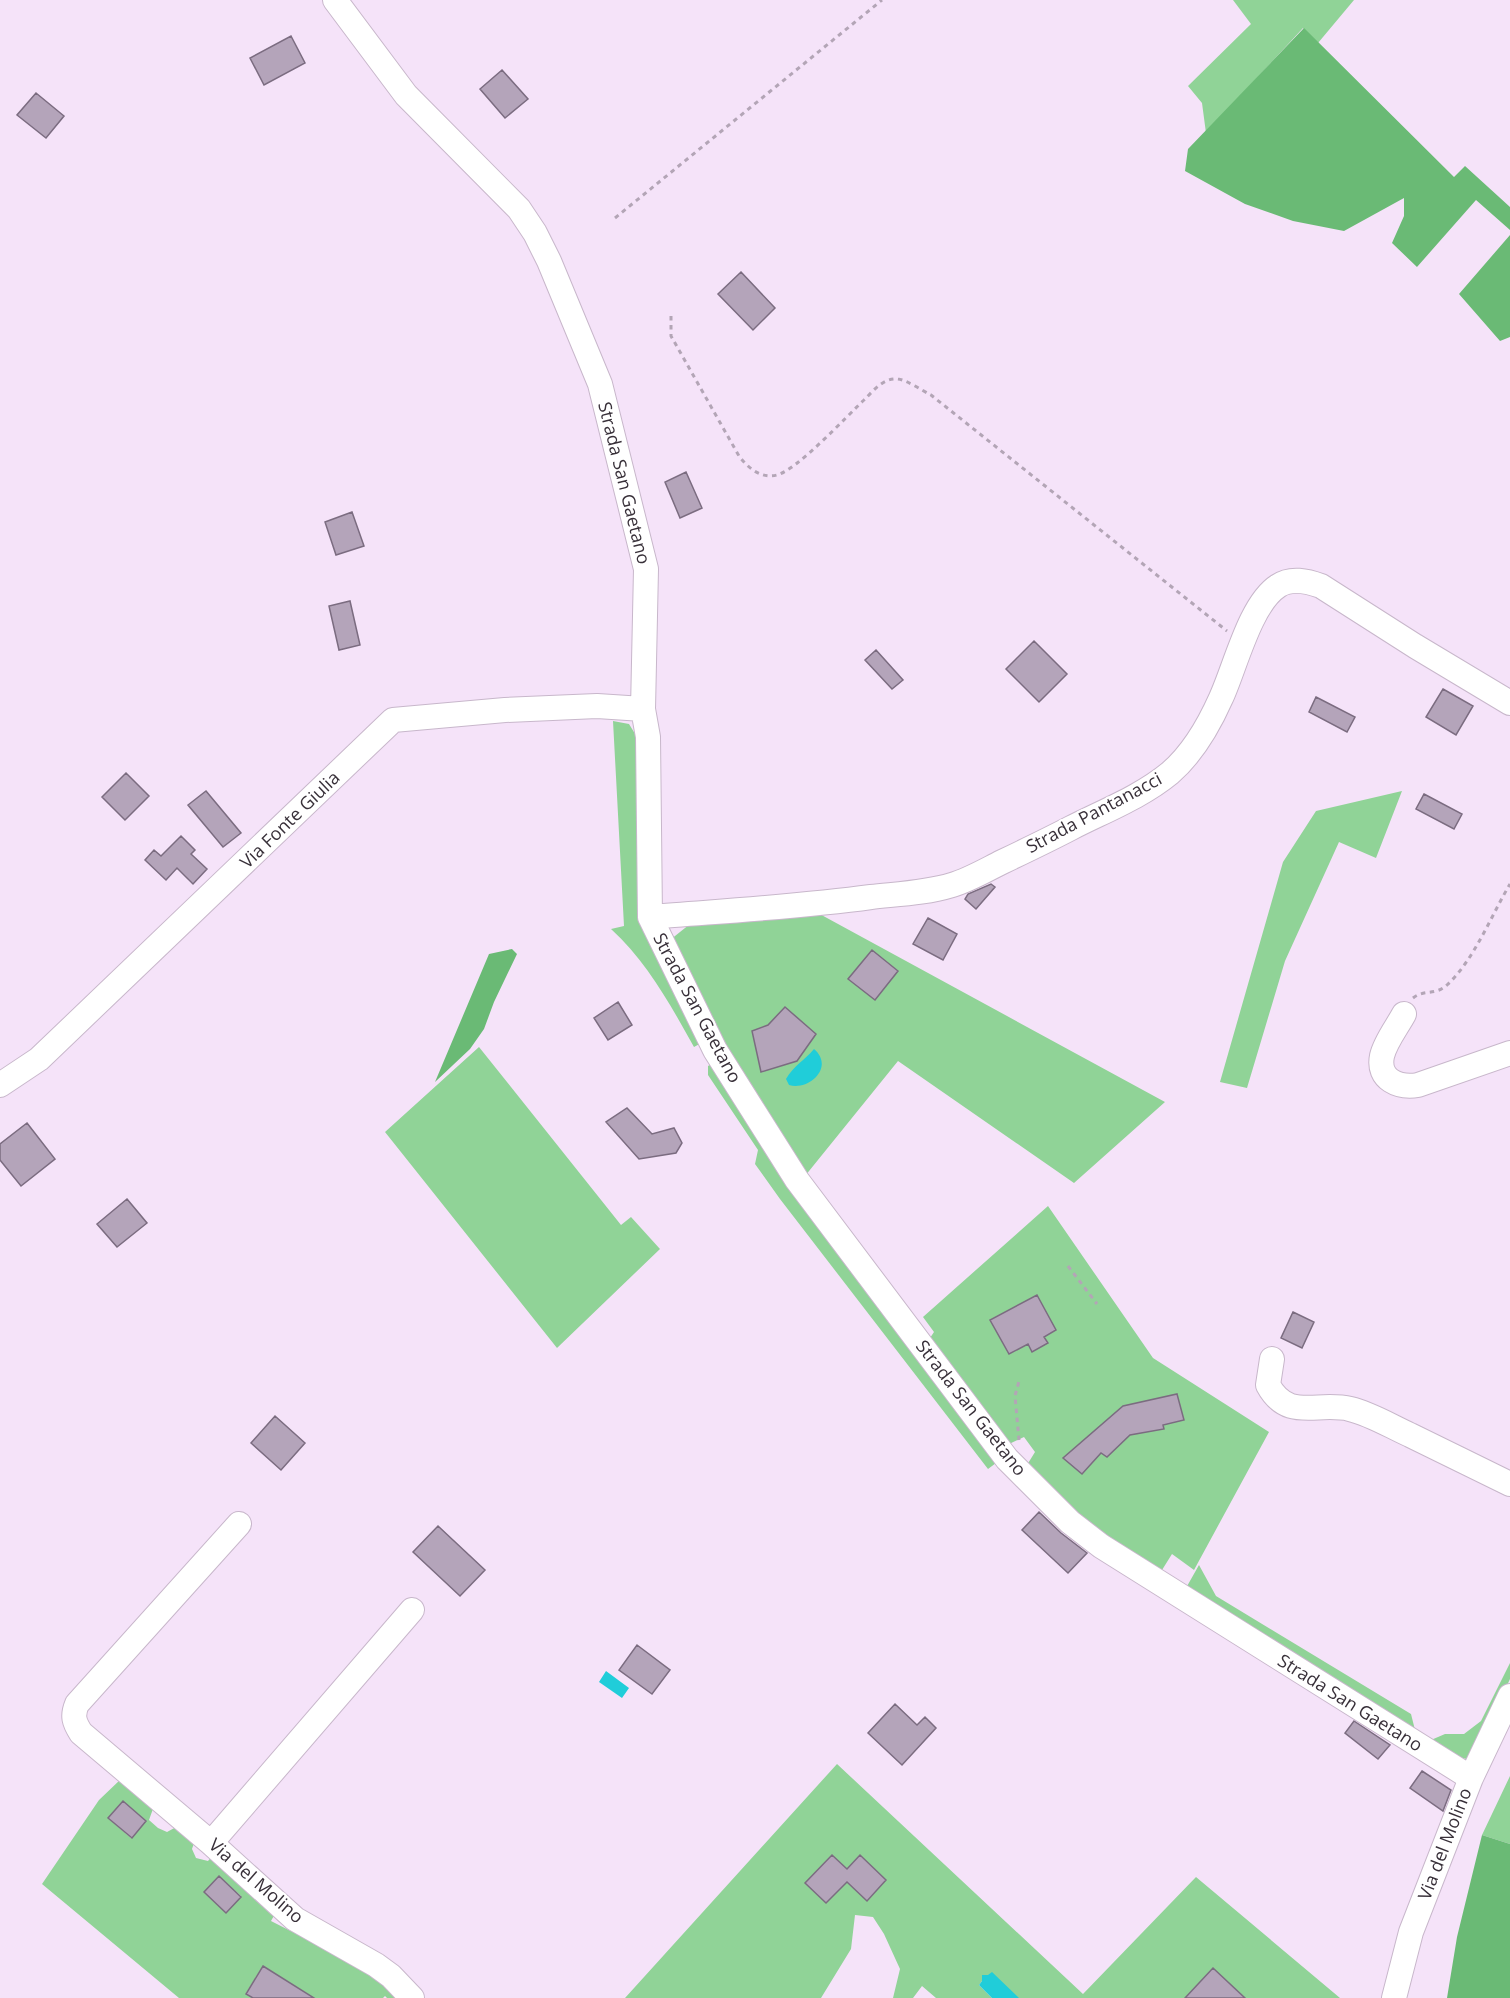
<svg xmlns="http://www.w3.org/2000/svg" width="1510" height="1998" font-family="'Open Sans',sans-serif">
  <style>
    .green { fill: #90d397; fill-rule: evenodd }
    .forest { fill: #6aba75 }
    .water { fill: #20cdd9 }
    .building { fill: #b4a4ba; stroke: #7b6c80; stroke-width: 1.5 }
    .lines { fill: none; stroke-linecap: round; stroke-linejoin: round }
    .minor-casing { stroke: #c8b7cb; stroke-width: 26 }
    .path { stroke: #b3a5b6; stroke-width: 3; stroke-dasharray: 4.5 4.5; stroke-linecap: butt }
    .minor { stroke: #fff; stroke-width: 24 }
    .labels { text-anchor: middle; stroke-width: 4.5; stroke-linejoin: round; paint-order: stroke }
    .street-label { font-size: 18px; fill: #383039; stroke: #fff }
  </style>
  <rect width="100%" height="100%" fill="#f5e3f9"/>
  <path class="green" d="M1233 0H1354L1318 43 1303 28 1206 133 1202 103 1188 86 1251 24Z
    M613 721 629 724 637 737 641 923 703 1042 694 1047C670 1004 647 962 611 929L624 926Z
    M1402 791 1376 858 1339 842 1285 961 1247 1088 1220 1082 1283 862 1316 811Z
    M816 912 1165 1102 1074 1183 898 1061 805 1176 724 1046 670 940 695 920Z
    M479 1047 621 1225 631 1217 660 1249 557 1348 385 1132Z
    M715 1062 1000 1460 988 1469 780 1199 755 1164 758 1150 708 1075V1066Z
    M1048 1206 1153 1358 1269 1432 1194 1570 1172 1554 1162 1570 1084 1521 1027 1465 1035 1452 1024 1437 1009 1444 930 1338 934 1332 923 1317Z
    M1199 1565 1216 1596 1411 1714 1415 1730 1186 1588Z
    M1510 1663V1679L1472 1760 1462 1758 1431 1740 1445 1734H1464L1481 1721Z
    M837 1764 1083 1994 1196 1877 1340 1998H1018L982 1981 979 1985 992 1998H936L922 1986 913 1998H893L900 1969 884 1934 873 1917 855 1915 851 1949 821 1998H625ZM832 1855 847 1869 860 1856 886 1880 867 1901 847 1882 826 1903 805 1883Z
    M1510 1776V1844L1482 1835Z
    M121 1779 154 1806 149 1820 158 1828 167 1832 178 1826 195 1840 192 1849 196 1858 208 1861 212 1856 276 1912 271 1921 375 1974 399 1998H387L385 1996 383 1998H306L308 1994 263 1966 246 1993 253 1998H179L42 1884 99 1800ZM123 1801 146 1821 131 1838 108 1818ZM219 1876 241 1896 226 1913 204 1892Z"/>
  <path class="forest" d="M1304 28 1454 177 1465 166 1510 207V230L1476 200 1417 267 1392 243 1404 216V198L1344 231 1293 221 1245 204 1185 171 1188 149Z
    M1510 235V337L1500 341 1459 294Z
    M512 949 517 954 494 1002 484 1029 470 1049 435 1082 489 954Z
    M1482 1835 1510 1844V1998H1447L1457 1937Z"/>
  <path class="water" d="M814 1049C835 1067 809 1091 789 1085L786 1079C793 1066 805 1060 814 1049Z
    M606 1671 629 1688 622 1698 599 1682Z
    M992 1972 1019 1998H992L979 1985 982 1981V1975H988Z"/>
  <path class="building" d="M291 36 305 63 264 85 250 58Z
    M502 70 528 99 505 118 480 89Z
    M36 93 64 116 46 138 17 115Z
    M741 272 775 308 753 330 718 294Z
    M686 472 702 508 680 518 665 482Z
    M352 512 364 546 336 555 325 522Z
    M350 601 360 645 339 650 329 606Z
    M1034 641 1067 674 1039 702 1006 669Z
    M876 650 903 680 892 689 865 660Z
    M1443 689 1473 706 1456 735 1426 717Z
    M1316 697 1355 717 1347 732 1309 712Z
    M126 773 149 796 125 820 102 797Z
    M206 791 241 833 223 847 188 805Z
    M1424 794 1462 814 1454 829 1416 809Z
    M181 836 195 850 191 854 207 869 193 884 177 868 166 880 145 860 154 850 161 856Z
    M991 884 995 887 976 909 965 899 968 894Z
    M928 918 957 934 943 960 913 944Z
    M872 950 898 971 875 1000 848 979Z
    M618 1002 632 1025 608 1040 594 1018Z
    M785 1007 816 1034 797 1061 761 1072 752 1031 768 1025Z
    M627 1108 652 1134 674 1128 682 1143 676 1153 639 1159 606 1122Z
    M27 1123 55 1159 21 1186 0 1160V1144Z
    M127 1199 147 1223 117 1247 97 1224Z
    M1037 1295 1056 1330 1044 1337 1048 1343 1032 1352 1028 1344 1009 1354 990 1320Z
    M1293 1312 1314 1322 1302 1348 1281 1338Z
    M1177 1394 1184 1420 1163 1425 1164 1429 1130 1435 1107 1457 1101 1453 1082 1474 1063 1458 1123 1406Z
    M275 1416 305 1443 281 1470 251 1443Z
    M1039 1512 1061 1533 1087 1553 1068 1573 1022 1530Z
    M438 1526 485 1570 460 1596 413 1552Z
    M637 1645 670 1670 652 1694 619 1670Z
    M895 1704 917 1725 925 1717 936 1728 902 1765 868 1733Z
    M1354 1721 1390 1745 1378 1759 1345 1733Z
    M1422 1771 1451 1790 1443 1811 1410 1788Z
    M123 1801 146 1821 132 1838 108 1818Z
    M832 1855 847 1869 860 1855 886 1880 867 1901 847 1882 826 1903 805 1883Z
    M219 1876 241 1897 226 1913 204 1892Z
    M263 1966 314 1998H253L246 1994Z
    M1213 1968 1245 1998H1185Z"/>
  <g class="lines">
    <g class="minor-casing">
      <path id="minor" d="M335 0 406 95 519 209 535 233 549 261 600 384 646 569 643 709 648 737 650 917 715 1050 797 1180 1007 1459 1070 1522 1101 1546 1471 1778
        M650 917C723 911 798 907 871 897 898 894 926 893 952 885 969 880 986 870 1002 862 1025 851 1048 840 1071 828 1104 811 1141 797 1170 773 1192 754 1209 725 1221 698 1235 668 1250 604 1278 586 1291 577 1307 581 1321 586L1415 646 1510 703
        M1404 1014C1397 1027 1385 1042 1382 1056 1377 1080 1399 1088 1418 1085L1510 1053
        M0 1085 39 1059 393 720 505 710 597 706 643 709
        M1272 1359 1268 1385C1288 1422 1317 1401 1350 1409 1371 1414 1390 1426 1410 1435 1443 1451 1477 1468 1510 1484
        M239 1524 77 1704C72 1716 74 1722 81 1733L211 1843 295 1919 376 1965 391 1976 412 1998
        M211 1843 412 1610
        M1394 1998 1411 1932 1471 1778 1510 1696"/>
    </g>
    <path class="path" d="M615 218 882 0
      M671 316V336L739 456C748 468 761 479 777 475 797 470 847 416 864 400 873 391 884 377 898 379 907 380 923 391 931 395L1227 631
      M1413 998C1424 989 1435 996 1447 985 1474 960 1491 916 1510 884
      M1068 1266 1097 1304
      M1019 1440 1015 1396 1019 1381"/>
    <use href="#minor" class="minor"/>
  </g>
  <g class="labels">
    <g class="street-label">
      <text transform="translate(624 483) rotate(76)" y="6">Strada San Gaetano</text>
      <text transform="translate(1094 813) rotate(-28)" y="6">Strada Pantanacci</text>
      <text transform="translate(290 820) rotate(-44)" y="6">Via Fonte Giulia</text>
      <text transform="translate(697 1008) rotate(62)" y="6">Strada San Gaetano</text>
      <text transform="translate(971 1408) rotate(52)" y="6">Strada San Gaetano</text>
      <text transform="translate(1350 1703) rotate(32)" y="6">Strada San Gaetano</text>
      <text transform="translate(1445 1844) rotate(-69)" y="6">Via del Molino</text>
      <text transform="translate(256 1881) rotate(41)" y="6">Via del Molino</text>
    </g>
  </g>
</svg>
